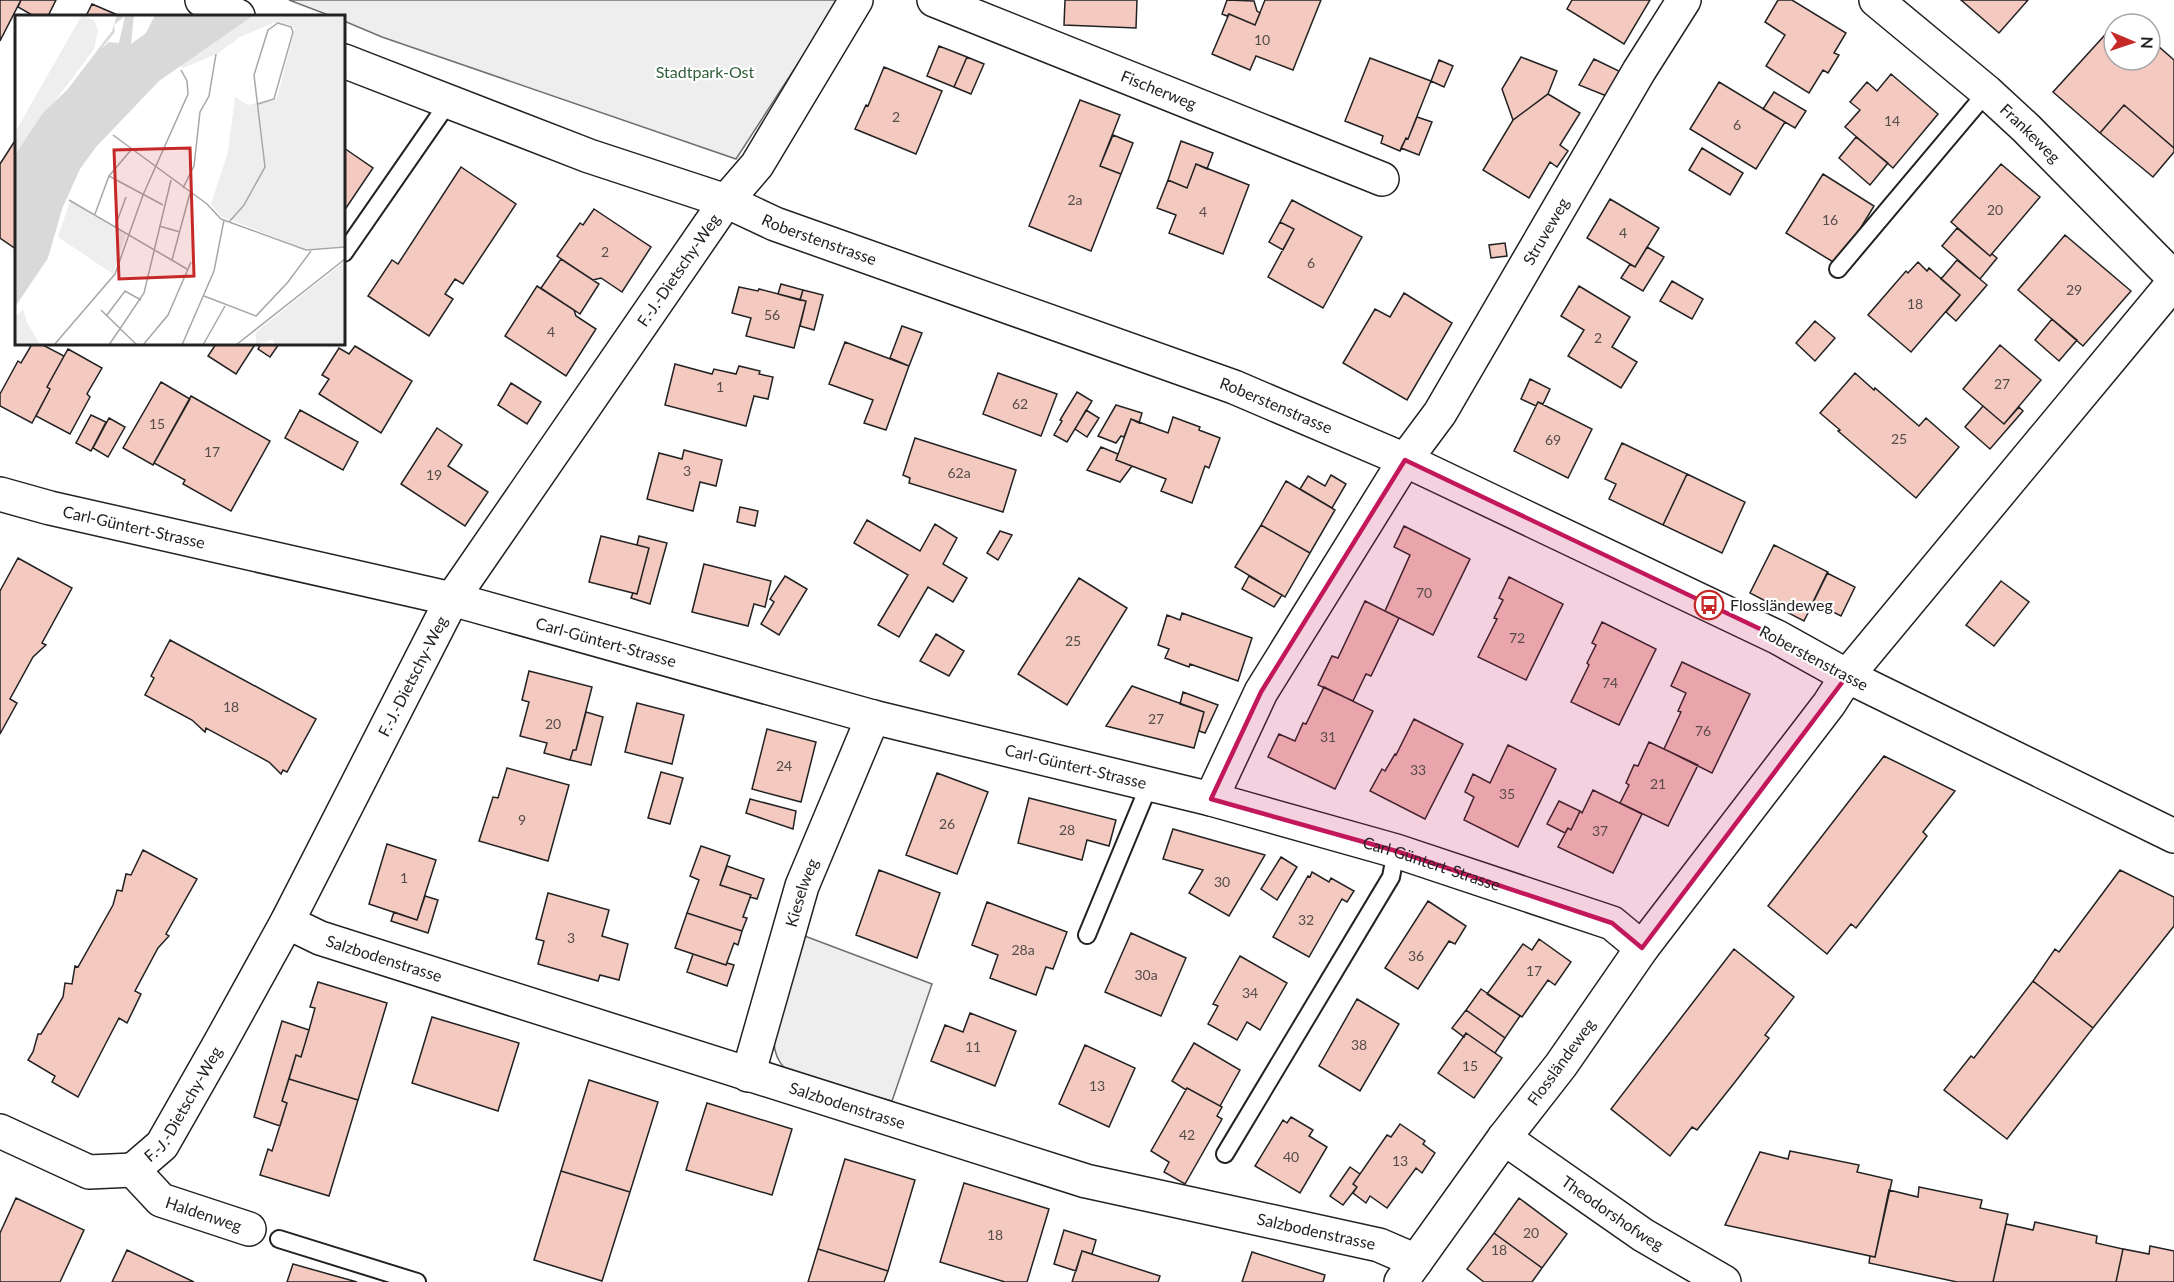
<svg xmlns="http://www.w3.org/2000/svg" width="2174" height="1282" font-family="Lato,sans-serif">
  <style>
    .green { fill: #eee; stroke: #6f6f6f; stroke-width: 1.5 }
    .building { fill: #f3c9c0; stroke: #222; stroke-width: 1.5 }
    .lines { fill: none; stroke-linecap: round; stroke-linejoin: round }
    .service-casing { stroke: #222; stroke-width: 20 }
    .minor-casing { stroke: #222; stroke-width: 36 }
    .tertiary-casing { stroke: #222; stroke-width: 36 }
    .service { stroke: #fff; stroke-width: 16 }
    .minor { stroke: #fff; stroke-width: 33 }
    .tertiary { stroke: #fff; stroke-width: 33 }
    .marked { fill: #c2185b; fill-opacity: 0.2; stroke: #c2185b; stroke-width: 4.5; stroke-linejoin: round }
    .labels { text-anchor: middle; stroke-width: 4.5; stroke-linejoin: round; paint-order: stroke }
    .number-label { font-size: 14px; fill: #564c4a }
    .park-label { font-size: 16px; fill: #2f5e38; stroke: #fff }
    .street-label { font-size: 16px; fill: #222; stroke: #fff }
    .poi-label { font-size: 16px; fill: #222; stroke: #fff; text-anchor: start }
    .inset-road { fill: none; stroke: #a7a7a7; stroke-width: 1.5 }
    .view { fill: #c62828; fill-opacity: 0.15; stroke: #c62828; stroke-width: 3 }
    .inset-edge { fill: none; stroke: #222; stroke-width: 3 }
  </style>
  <rect width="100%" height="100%" fill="#fff"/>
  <path class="green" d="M289 0H839L736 159 382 37 344 21V16H331Z
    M802 935 932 984 892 1101 790 1073C782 1066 777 1060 775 1050 770 1028 795 960 802 935Z"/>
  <path class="building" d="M0 0H21L0 41Z
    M21 0H56L48 16H31L32 15 18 7Z
    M1065 0H1137L1136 28 1064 25Z
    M1227 0 1254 1 1257 11 1260 13 1255 25 1229 14 1227 16 1222 14Z
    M1265 0H1321L1293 70 1256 56 1250 70 1212 54 1229 14 1255 25Z
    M1572 0H1650L1624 44 1567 9Z
    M1778 0H1792L1846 33 1834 53 1839 55 1828 73 1823 70 1809 93 1766 66 1785 35 1765 22Z
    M1961 0H2028L1999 33Z
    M92 4 120 16H86Z
    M2114 25V60H2150V39L2174 60V148L2124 105 2100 133 2053 92Z
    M939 46 967 57 954 87 927 76Z
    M967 57 984 64 971 94 954 87Z
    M1521 57 1557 71 1548 94 1513 120 1502 89Z
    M1370 58 1431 81 1408 139 1406 138 1400 151 1381 143 1383 136 1345 121Z
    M1594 59 1621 72 1609 97 1579 85Z
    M1439 60 1453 66 1444 87 1431 81Z
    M884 67 942 91 916 154 855 129 866 105 868 106Z
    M1891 74 1938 114 1893 168 1845 127 1860 110 1850 102 1867 82 1877 91Z
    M1719 82 1785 122 1756 169 1690 129Z
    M1774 92 1806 111 1795 128 1763 109Z
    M1548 94 1580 113 1560 145 1568 151 1557 167 1550 162 1529 198 1483 170 1513 120Z
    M1080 100 1120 115 1100 166 1121 174 1091 251 1029 226Z
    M2124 105 2174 148V152L2153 177 2100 133Z
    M1417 117 1432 122 1419 155 1401 148 1406 138 1408 139Z
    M1113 135 1133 143 1121 174 1100 166Z
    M1856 137 1888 163 1870 185 1839 158Z
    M16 139V249L0 238V164Z
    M1181 141 1213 153 1207 169 1196 164 1187 188 1168 180Z
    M344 148 373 168 344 211Z
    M1702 148 1743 173 1730 195 1689 170Z
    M1196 164 1249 185 1223 254 1169 233 1176 215 1157 208 1168 180 1187 188Z
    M2001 164 2040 197 1990 256 1951 222Z
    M461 167 516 204 463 284 455 279 445 294 453 299 429 336 368 296 392 260 398 264Z
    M1823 174 1874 206 1838 265 1786 233Z
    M1610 199 1659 228 1635 267 1587 238Z
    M1292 200 1362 237 1323 308 1268 277 1294 229 1280 222Z
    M594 209 651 247 622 292 601 278 593 280 557 256 580 223 583 225Z
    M1280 222 1294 229 1283 250 1269 242Z
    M1957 228 1990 256 1992 254 1997 258 1980 279 1942 246Z
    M2065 235 2131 291 2083 346 2018 290Z
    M1505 243 1507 256 1491 258 1489 245Z
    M1647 247 1664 257 1643 291 1621 278 1630 264 1635 267Z
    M561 259 599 284 580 314 541 288Z
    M1957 260 1987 285 1956 321 1946 312 1960 295 1941 279Z
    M1918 262 1927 271 1929 268 1960 295 1911 352 1868 315 1906 271 1908 273Z
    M1672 281 1703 299 1692 319 1660 301Z
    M781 284 803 290 800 300 778 294Z
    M537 286 574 310 576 316 596 329 566 376 505 336Z
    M1579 286 1630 317 1612 347 1637 362 1621 388 1568 356 1584 330 1561 316Z
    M739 287 758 291 759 289 806 301 794 348 746 336 751 318 732 313Z
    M803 290 823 295 814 330 800 326 806 301 800 300Z
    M1404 293 1452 323 1407 400 1343 363 1375 309 1390 317Z
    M2052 319 2077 340 2059 361 2035 340Z
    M1815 321 1835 338 1815 361 1796 343Z
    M902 326 922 333 909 366 890 358Z
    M845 342 909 366 886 430 864 423 873 400 829 384Z
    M32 344H41L64 356 47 387 50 389 32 423 0 406V394L18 361 21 363Z
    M216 344H250L254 346 236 374 208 356Z
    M261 344H279L270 357 258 349Z
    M2000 345 2041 380 2004 424 1963 389Z
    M355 346 412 381 381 433 319 394 329 379 322 375 339 348 349 354Z
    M68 349 102 368 87 394 90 397 70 434 36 416 50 389 47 387Z
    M675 364 712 374 714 369 736 374 739 366 760 371 759 374 773 377 768 399 754 396 746 426 665 405Z
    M998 373 1057 394 1041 436 983 414Z
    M1855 373 1874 390 1875 388 1919 426 1926 418 1959 447 1916 498 1838 431 1840 430 1820 413Z
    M1530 379 1550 389 1543 404 1538 402 1536 406 1521 399Z
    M161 382 190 399 153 465 123 448Z
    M511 383 541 402 527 424 498 405Z
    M1077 392 1092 401 1067 442 1054 435 1062 421 1060 420Z
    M191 396 270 441 231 511 183 484 185 480 154 463Z
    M1538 402 1592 429 1568 478 1514 451Z
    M1116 405 1142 413 1139 423 1131 419 1124 437 1121 436 1116 443 1098 436Z
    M1983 406 2004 424 2019 407 2023 411 1990 449 1965 427Z
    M300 410 358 442 343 470 285 438Z
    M1086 410 1099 418 1087 437 1075 429Z
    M91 415 106 422 91 451 76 443Z
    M1173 417 1200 427 1199 430 1220 438 1209 468 1205 466 1192 503 1161 491 1166 479 1116 460 1131 419 1168 433Z
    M109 418 125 427 108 457 93 448Z
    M437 428 462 445 448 466 488 492 465 526 401 484Z
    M915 438 1016 470 1003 512 909 483 910 478 903 475Z
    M1622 443 1687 474 1663 525 1609 499 1616 484 1605 479Z
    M1101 447 1118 454 1116 460 1132 466 1120 482 1087 470Z
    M684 450 722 460 716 486 700 482 693 511 647 499 659 453 682 459Z
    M1687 474 1745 502 1722 553 1663 525Z
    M1331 475 1346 484 1332 508 1300 489 1308 476 1325 486Z
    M1286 481 1335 510 1310 553 1261 525Z
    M740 507 758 511 755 526 737 522Z
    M867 520 920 551 935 524 957 538 943 564 967 578 953 602 928 587 899 637 878 625 908 575 854 543Z
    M1261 525 1310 553 1285 597 1235 567Z
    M1404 526 1470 559 1433 635 1385 611 1410 555 1394 547Z
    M1000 531 1012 535 998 560 987 553Z
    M601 536 649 548 637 594 589 582Z
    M639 536 667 543 650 604 631 598 633 593 637 594 649 548 637 545Z
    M1774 545 1828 572 1804 621 1750 593Z
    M18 558 72 588 42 643 46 645 33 657 10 699 17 703 0 734V591Z
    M704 564 771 581 765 607 754 604 748 626 692 612Z
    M1827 573 1855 587 1841 616 1813 602Z
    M785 576 807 589 779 635 761 624 774 602 770 599Z
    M1249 576 1282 595 1274 607 1242 589Z
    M1509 577 1563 604 1526 680 1478 657 1497 619 1494 618 1503 600 1499 598Z
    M1079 578 1127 608 1067 705 1018 674Z
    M2001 581 2029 602 1994 646 1966 625Z
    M1365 601 1399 618 1371 676 1366 674 1353 701 1318 685 1332 656 1338 658Z
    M1182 613 1252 638 1238 681 1190 664 1189 667 1165 658 1169 649 1158 645 1167 615 1180 620Z
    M1602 622 1656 649 1619 725 1571 702 1589 665 1587 663 1596 645 1592 643Z
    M936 634 964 651 949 676 920 661Z
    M170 640 316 719 287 772 283 770 281 774 269 762 206 728 205 732 192 720 145 695 154 678 151 676Z
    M1682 662 1750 694 1712 773 1664 749 1681 712 1678 711 1686 693 1671 686Z
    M529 671 592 687 576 750H573L570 760 544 753 547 743 520 736 529 702 522 700Z
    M1132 686 1204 712 1194 748 1106 726Z
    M1324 687 1373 711 1335 789 1268 757 1279 734 1295 741 1303 723 1306 724Z
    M1183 692 1218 705 1205 733 1199 731 1204 712 1180 704Z
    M637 703 684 715 672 764 625 752Z
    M586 712 603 717 591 765 570 760 573 750H576Z
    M1414 719 1463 744 1425 819 1370 791 1382 769 1385 771 1395 754 1396 755Z
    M767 729 816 742 801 802 752 789Z
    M1649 742 1698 765 1668 826 1620 803 1629 785 1626 783 1634 765 1638 766Z
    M1508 745 1556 769 1518 847 1464 820 1474 797 1465 792 1473 774 1490 783Z
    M1884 756 1955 791 1923 832 1927 836 1856 928 1851 924 1827 954 1768 906Z
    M507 768 569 785 548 861 479 841 493 797 498 798Z
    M661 772 683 778 670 824 648 818Z
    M937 773 988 792 957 874 906 855Z
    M1593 790 1642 814 1613 873 1558 847 1568 828 1571 830 1580 811 1582 813Z
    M1029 798 1116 820 1109 846 1087 840 1082 860 1018 843Z
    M750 799 796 811 793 829 746 813Z
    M1559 801 1580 811 1571 830 1568 828 1565 833 1547 824Z
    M1173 829 1265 855 1229 916 1189 893 1203 870 1163 859Z
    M387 844 436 860 417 920 369 904Z
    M701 846 730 856 720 885 751 895 743 917 747 918 742 931 687 913 699 880 690 876Z
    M143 850 197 879 166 934 169 936 158 948 135 991 141 994 127 1023 119 1018 78 1097 52 1082 55 1076 28 1060 33 1052 38 1034H41L63 997 65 983 72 984 75 966 78 967 113 905 117 890 122 891 126 874 131 875Z
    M1281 857 1297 867 1277 900 1261 889Z
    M727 866 764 879 757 899 750 897 751 895 720 885Z
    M879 870 940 893 917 958 856 935Z
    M2120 870 2174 897V926L2093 1028 2033 981 2055 949 2059 952Z
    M1312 872 1329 882 1331 878 1354 891 1347 902 1342 899 1309 957 1273 937 1308 876 1310 877Z
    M548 893 609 910 602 936 628 944 619 980 600 975 598 981 538 964 544 941 536 939Z
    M425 896 438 900 428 933 391 921 394 912 417 920Z
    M1428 901 1466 926 1455 944 1449 941 1418 989 1385 968Z
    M987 902 1067 932 1053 969 1046 967 1036 995 990 978 998 955 972 945Z
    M687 913 742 931 738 945 734 943 726 965 675 948Z
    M1131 933 1186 958 1161 1016 1105 992Z
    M1539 939 1571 962 1555 985 1548 980 1522 1017 1487 994 1523 944 1532 950Z
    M1734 949 1794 997 1765 1035 1769 1038 1735 1082 1697 1130 1692 1127 1670 1156 1611 1109Z
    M693 954 726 965 727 963 734 965 727 986 687 972Z
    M1240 956 1287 983 1260 1030 1247 1022 1237 1040 1208 1024 1218 1006 1213 1004Z
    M2033 981 2093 1028 2007 1139 1944 1090 1971 1056 1974 1058Z
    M318 982 387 1003 358 1100 289 1079 296 1055 301 1057 309 1030 315 1008 310 1007Z
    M1481 989 1520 1016 1505 1038 1466 1010Z
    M1357 999 1399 1024 1360 1091 1319 1066Z
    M1466 1010 1505 1038 1495 1053 1466 1033 1464 1037 1452 1028Z
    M970 1013 1016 1031 995 1086 931 1061 945 1025 963 1032Z
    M432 1017 519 1043 498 1111 412 1083Z
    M282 1021 309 1030 301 1057 296 1055 282 1101 287 1103 280 1126 254 1117Z
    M1466 1033 1502 1058 1474 1098 1438 1073Z
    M1194 1043 1240 1070 1220 1106 1187 1088 1186 1090 1172 1081Z
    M1085 1045 1135 1068 1109 1127 1059 1104Z
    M289 1079 358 1100 329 1196 260 1175 268 1149 272 1151 287 1103 282 1101Z
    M589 1080 658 1102 630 1192 561 1171Z
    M1187 1088 1222 1107 1217 1116 1222 1119 1185 1184 1164 1172 1169 1162 1151 1151Z
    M707 1103 792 1129 772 1195 686 1170Z
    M1291 1117 1313 1130 1309 1136 1327 1147 1300 1193 1255 1166 1283 1120 1287 1123Z
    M1400 1124 1425 1141 1423 1144 1435 1153 1422 1173 1416 1168 1387 1208 1370 1196 1366 1203 1353 1193 1357 1187 1353 1184 1387 1135 1391 1137Z
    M1790 1151 1859 1165 1857 1172 1892 1180 1875 1257 1725 1225 1760 1152 1788 1159Z
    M845 1159 915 1180 888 1271 818 1249Z
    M1350 1167 1360 1174 1353 1184 1357 1187 1343 1205 1330 1196Z
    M561 1171 630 1192 602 1281 534 1260Z
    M964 1183 1049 1209 1027 1282H1005L940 1262Z
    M1919 1187 1982 1200 1980 1208 2008 1214 1993 1282H1957L1869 1263 1870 1256 1875 1257 1889 1190 1918 1197Z
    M16 1198 84 1230 60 1282H0V1233Z
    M1519 1198 1567 1234 1542 1268 1494 1233Z
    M2035 1222 2097 1236 2096 1243 2123 1249 2116 1282H1993L2006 1224 2033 1230Z
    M1064 1230 1096 1240 1092 1254 1082 1251 1076 1271 1054 1264Z
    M1494 1233 1542 1268 1532 1282H1484L1467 1269Z
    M2150 1246 2174 1251V1282H2116L2123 1249 2149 1254Z
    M818 1249 888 1271 884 1282H808Z
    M127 1250 194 1282H112Z
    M1082 1251 1160 1276 1158 1282H1072Z
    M1252 1252 1325 1275 1323 1282H1242Z
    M293 1264 332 1275 357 1282H287Z"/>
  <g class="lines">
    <g class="service-casing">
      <path id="service" d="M344 253 448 103
        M1838 269 1987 92
        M1087 935 1150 783
        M1225 1154 1391 877 1396 851
        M279 1239 417 1282"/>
    </g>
    <g class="minor-casing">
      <g id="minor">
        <path id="s1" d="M934 0 1382 179"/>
        <path id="s2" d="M1876 0 1987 92 2026 128 2174 278"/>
        <path d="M2174 282 1847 676 2174 836"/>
        <path id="s3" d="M0 494 50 508 452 599 873 717 1211 799 1396 851 1612 923 1642 948"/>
        <path id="s4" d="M1211 799 1261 692 1405 460 1440 413 1639 71 1684 0"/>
        <path id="s5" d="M287 922 320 938 1086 1181 1379 1245 1416 1261"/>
        <path id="s6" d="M748 1075 802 886 873 717"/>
        <path d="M0 1131 89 1172 133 1170"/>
        <path id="s7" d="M1504 1138 1643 1235 1724 1282"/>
        <path id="s8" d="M133 1170 162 1145 219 1045 287 922 452 599 726 201 757 165 856 0"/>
        <path id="s9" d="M133 1170 161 1200 249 1229"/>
      </g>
    </g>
    <g class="tertiary-casing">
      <g id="tertiary">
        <path d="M202 0 238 16"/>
        <path id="s10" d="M344 61 589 156 726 201 775 224 1234 387 1405 460 1777 637 1847 676 1829 704 1642 948 1561 1065 1504 1138 1401 1282"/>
      </g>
    </g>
    <use href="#service" class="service"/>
    <use href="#minor" class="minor"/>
    <use href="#tertiary" class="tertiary"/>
  </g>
  <path class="marked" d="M1405 460 1777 637 1847 676 1642 948 1612 923 1396 851 1211 799 1261 692Z"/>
  <defs>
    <g id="bus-ring" transform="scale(1.5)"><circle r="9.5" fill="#fff" stroke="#c62828" stroke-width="1.5"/><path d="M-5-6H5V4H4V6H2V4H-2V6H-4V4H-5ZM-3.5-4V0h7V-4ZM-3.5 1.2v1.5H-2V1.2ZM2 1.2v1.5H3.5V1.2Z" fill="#c62828"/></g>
  </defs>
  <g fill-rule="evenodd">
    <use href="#bus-ring" x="1709" y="605"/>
  </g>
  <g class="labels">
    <g class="number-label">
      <text x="1262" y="45">10</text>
      <text x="896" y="122">2</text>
      <text x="1892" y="126">14</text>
      <text x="1737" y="130">6</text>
      <text x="1075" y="205">2a</text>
      <text x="1995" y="215">20</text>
      <text x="1203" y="217">4</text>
      <text x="1830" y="225">16</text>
      <text x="1623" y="238">4</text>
      <text x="605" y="257">2</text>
      <text x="1311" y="268">6</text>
      <text x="2074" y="295">29</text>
      <text x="1915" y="309">18</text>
      <text x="772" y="320">56</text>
      <text x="551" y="337">4</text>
      <text x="1598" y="343">2</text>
      <text x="2002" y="389">27</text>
      <text x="720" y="392">1</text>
      <text x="1020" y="409">62</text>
      <text x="157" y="429">15</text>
      <text x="1899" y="444">25</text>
      <text x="1553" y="445">69</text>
      <text x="212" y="457">17</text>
      <text x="687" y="476">3</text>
      <text x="959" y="478">62a</text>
      <text x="434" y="480">19</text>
      <text x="1424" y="598">70</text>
      <text x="1517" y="643">72</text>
      <text x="1073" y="646">25</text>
      <text x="1610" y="688">74</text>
      <text x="231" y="712">18</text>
      <text x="1156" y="724">27</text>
      <text x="553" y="729">20</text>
      <text x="1703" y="736">76</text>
      <text x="1328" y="742">31</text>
      <text x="784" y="771">24</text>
      <text x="1418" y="775">33</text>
      <text x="1658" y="789">21</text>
      <text x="1507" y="799">35</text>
      <text x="522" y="825">9</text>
      <text x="947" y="829">26</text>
      <text x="1067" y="835">28</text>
      <text x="1600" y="836">37</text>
      <text x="404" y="883">1</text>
      <text x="1222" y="887">30</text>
      <text x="1306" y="925">32</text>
      <text x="571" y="943">3</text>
      <text x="1023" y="955">28a</text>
      <text x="1416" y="961">36</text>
      <text x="1534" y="976">17</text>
      <text x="1146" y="980">30a</text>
      <text x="1250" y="998">34</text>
      <text x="1359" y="1050">38</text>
      <text x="973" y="1052">11</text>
      <text x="1470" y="1071">15</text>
      <text x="1097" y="1091">13</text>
      <text x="1187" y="1140">42</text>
      <text x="1291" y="1162">40</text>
      <text x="1400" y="1166">13</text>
      <text x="1531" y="1238">20</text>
      <text x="995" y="1240">18</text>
      <text x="1499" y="1255">18</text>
    </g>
    <g class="park-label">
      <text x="705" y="78">Stadtpark-Ost</text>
    </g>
    <g class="street-label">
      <text dy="6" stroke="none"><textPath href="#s1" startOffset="242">Fischerweg</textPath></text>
      <text dy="6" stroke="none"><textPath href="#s2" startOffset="204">Frankeweg</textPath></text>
      <text dy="6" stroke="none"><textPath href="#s4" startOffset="660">Struveweg</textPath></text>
      <text dy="6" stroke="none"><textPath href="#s10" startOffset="508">Roberstenstrasse</textPath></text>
      <text dy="6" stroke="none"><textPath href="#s8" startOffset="1056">F.-J.-Dietschy-Weg</textPath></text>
      <text dy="6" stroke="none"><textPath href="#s10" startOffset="994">Roberstenstrasse</textPath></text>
      <text dy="6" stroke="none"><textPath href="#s3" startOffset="138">Carl-Güntert-Strasse</textPath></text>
      <text dy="6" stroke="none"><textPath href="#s3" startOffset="624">Carl-Güntert-Strasse</textPath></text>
      <text transform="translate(1814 658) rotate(28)" y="6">Roberstenstrasse</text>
      <text dy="6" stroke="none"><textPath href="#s8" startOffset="570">F.-J.-Dietschy-Weg</textPath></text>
      <text dy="6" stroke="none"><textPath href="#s3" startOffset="1110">Carl-Güntert-Strasse</textPath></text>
      <text dy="6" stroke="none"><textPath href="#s3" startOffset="1479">Carl Güntert-Strasse</textPath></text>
      <text dy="6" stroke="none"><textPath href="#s6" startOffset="190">Kieselweg</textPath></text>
      <text dy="6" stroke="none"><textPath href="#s5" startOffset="104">Salzbodenstrasse</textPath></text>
      <text transform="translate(1561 1062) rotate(-54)" y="6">Flossländeweg</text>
      <text dy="6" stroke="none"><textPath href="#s8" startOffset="84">F.-J.-Dietschy-Weg</textPath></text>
      <text dy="6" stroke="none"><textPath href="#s5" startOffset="590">Salzbodenstrasse</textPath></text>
      <text dy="6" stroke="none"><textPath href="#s7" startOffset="132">Theodorshofweg</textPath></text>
      <text dy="6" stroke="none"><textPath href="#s9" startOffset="86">Haldenweg</textPath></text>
      <text dy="6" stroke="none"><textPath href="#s5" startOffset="1076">Salzbodenstrasse</textPath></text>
    </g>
    <g class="poi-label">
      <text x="1730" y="611">Flossländeweg</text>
    </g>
  </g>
  <g transform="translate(15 15)">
    <rect width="330" height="330" fill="#fff"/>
    <path d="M67 0 79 5 83 15 79 34 0 140V117ZM239 0H330V231L289 234 206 201 196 189 213 137 220 82 233 90 262 83 280 13 258 8 225 22 202 39 168 53 165 50ZM55 186 111 220 98 259 43 222ZM330 246V330H260L258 324 241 330V317ZM8 294 12 307 25 330H0V303Z" fill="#eee"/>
    <path d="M102 0H119L116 29 131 18 140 0H239L144 66 81 132 65 154 47 194 33 243 0 292V140L28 98 53 74 97 16ZM110 1 104 28 94 27 86 34 100 17 99 10Z" fill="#d9d9d9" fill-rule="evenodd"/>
    <path class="inset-road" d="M98 120 192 189 206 204 291 235 330 232M94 161 148 190M168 173 179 151 185 97 194 81 201 39M54 185 172 254M80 199 94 161 116 135M214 207 229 190 250 152 239 60 253 15 263 8 276 12 278 17 259 84 243 89M144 211 165 217M100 212 111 182M157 245 175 178M189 281 241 301 273 267 296 236M86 295 122 330M92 300 110 276 126 285M39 330 100 259 128 180 173 79 172 66 166 55M94 330 129 278 156 165M128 330 153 300 176 247M167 330 199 256 209 205M188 330 210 291M221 330 330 244"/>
    <path class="view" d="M175 133 179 261 104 264 99 135Z"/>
    <rect width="330" height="330" class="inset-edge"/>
  </g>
  <g transform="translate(2132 42) rotate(92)"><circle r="28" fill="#ffffff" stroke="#a7a7a7" stroke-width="1.5"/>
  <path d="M0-4.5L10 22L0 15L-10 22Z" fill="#c62828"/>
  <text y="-9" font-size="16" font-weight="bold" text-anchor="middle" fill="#222222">N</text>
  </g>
</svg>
